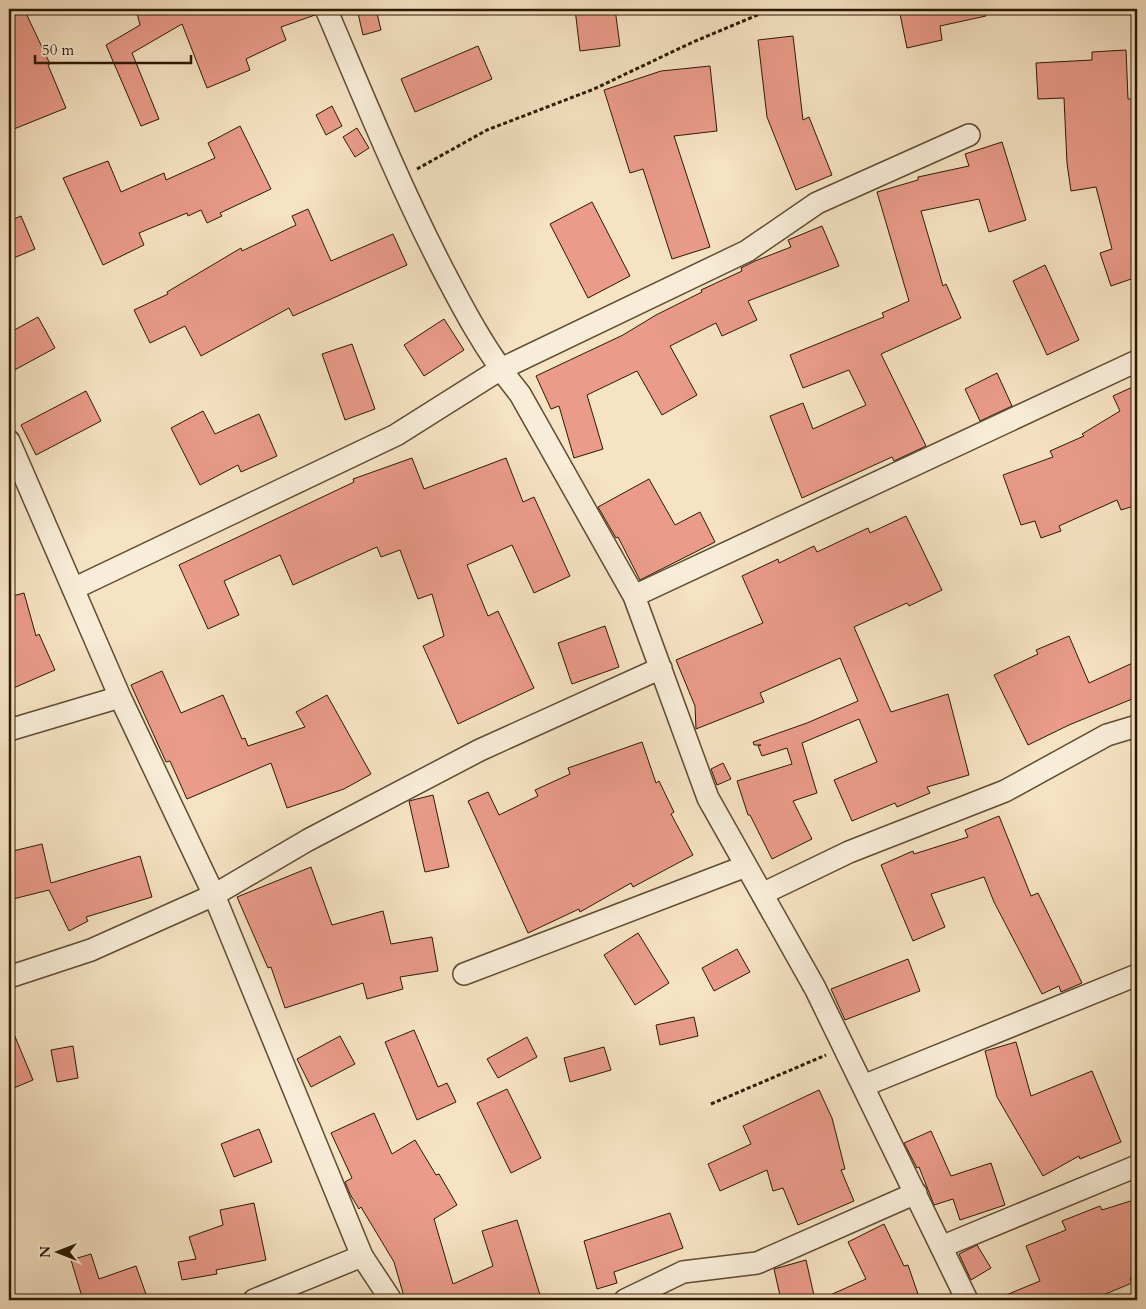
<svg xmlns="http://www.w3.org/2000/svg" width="1146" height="1309" font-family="Cardo,serif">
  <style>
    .building { fill: #ea9b8a; stroke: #2c1900 }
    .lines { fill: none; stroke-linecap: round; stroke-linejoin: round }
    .minor-casing { stroke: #5e4c31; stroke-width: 24 }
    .path { stroke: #2c1900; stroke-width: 3; stroke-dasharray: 4 2.5; stroke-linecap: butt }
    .minor { stroke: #f9edd9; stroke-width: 21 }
  </style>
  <rect width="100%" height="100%" fill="#f6e3c4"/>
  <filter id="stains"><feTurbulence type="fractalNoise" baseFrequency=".004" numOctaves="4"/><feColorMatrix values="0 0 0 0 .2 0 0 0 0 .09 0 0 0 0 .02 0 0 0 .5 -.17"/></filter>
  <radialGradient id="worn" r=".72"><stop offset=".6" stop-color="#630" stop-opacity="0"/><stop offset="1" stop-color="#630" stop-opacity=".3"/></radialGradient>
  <path class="building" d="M9 9H24L50 64 48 65 66 108 9 131Z
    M136 9H314L315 15 281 27 286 40 246 59 250 70 207 88 182 24 132 53 159 119 141 126 106 45 140 25Z
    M357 9H376L381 30 363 35Z
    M575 9H615L620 46 580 51Z
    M899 9H986V16L940 26 942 40 907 48Z
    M793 36 803 120 809 117 832 175 796 190 767 117 758 40Z
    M478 46 492 79 415 112 401 79Z
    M1126 50 1128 99H1133L1134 145 1137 144V277L1111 286 1100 253 1112 249 1096 187 1071 191 1067 163 1064 98 1038 99 1036 63 1092 60V52Z
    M710 66 717 131 674 136 710 247 672 259 643 169 630 173 604 90 661 71Z
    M332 106 342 126 326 135 316 115Z
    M240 126 271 189 220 213 222 216 207 223 201 210 188 216 187 213 139 233 144 245 103 265 63 178 108 161 121 192 164 173 166 180 215 158 208 143Z
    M357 128 369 148 355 157 343 137Z
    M1002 142 1026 220 989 232 979 199 921 211 943 286 946 284 961 318 881 354 926 446 894 461 892 457 802 498 770 416 803 403 813 429 866 405 849 370 803 388 790 355 884 317 882 313 909 301 877 192 918 180V177L969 166 965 154Z
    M592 202 630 276 588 298 550 224Z
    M308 209 331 261 393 234 407 265 293 316 289 308 201 356 185 326 150 343 134 310 168 294 167 292 241 248 242 251 296 225 292 216Z
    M21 216 35 249 9 260V221Z
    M822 226 839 266 748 301 757 320 722 336 716 323 670 346 697 395 662 415 637 371 587 395 603 449 574 458 559 406 551 409 536 376 623 335 656 315 702 292 701 290 742 271 741 268 755 261 791 247 788 240Z
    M1045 265 1079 340 1047 355 1013 281Z
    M38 317 55 348 9 373V333Z
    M444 319 464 350 424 376 404 345Z
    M352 344 375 409 345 420 322 354Z
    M997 373 1012 406 980 421 965 389Z
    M1137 385V505L1121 510 1117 500 1059 526 1061 531 1041 538 1035 521 1021 525 1003 475 1053 457 1050 451 1084 436 1082 434 1120 411 1113 396Z
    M86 391 101 421 36 455 21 425Z
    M203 411 215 434 259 414 277 456 241 472 238 465 200 485 171 428Z
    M412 458 424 489 506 458 523 502 534 497 570 576 534 593 512 545 467 565 488 616 498 611 534 688 458 724 423 646 444 636 432 594 418 599 400 550 381 557 377 547 293 585 280 555 224 581 239 615 208 629 179 565 354 482 353 479Z
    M649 479 675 525 700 512 715 542 640 580 618 537 616 538 598 507Z
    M906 516 942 590 909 606 907 603 854 627 891 712 948 694 969 775 927 787 930 793 897 807 895 803 852 821 834 780 877 762 859 719 802 743 817 793 793 801 812 839 772 859 750 815H748L737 781 792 764 787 748 762 756 758 746 761 745H754L753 742 807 723 858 701 840 658 760 693 764 702 696 729 695 706 676 660 763 623 742 576 778 559 779 563 814 546 817 552 868 528 870 533Z
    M24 593 36 636 39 634 55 670 9 690V597Z
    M605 626 619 667 572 684 558 643Z
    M1069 636 1089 683 1137 661V697L1069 725 1028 745 994 675 1038 654 1036 650Z
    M162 671 181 713 223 695 242 739 245 738 248 746 305 727 296 712 327 695 371 774 344 789 287 808 271 763 187 799 170 761 166 762 131 685Z
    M642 742 656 783 659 781 674 812 671 814 693 855 633 887 631 883 580 912 579 909 528 933 468 801 488 792 499 815 538 796 535 790 570 774 568 768Z
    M723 763 731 779 717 785 711 769Z
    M433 795 449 867 425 872 409 801Z
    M999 816 1031 896 1038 893 1082 983 1061 992 1059 986 1042 994 994 902 984 877 931 894 945 927 913 941 881 865 913 851 914 854 968 837 965 830Z
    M42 844 51 883 140 856 152 897 86 917 88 921 69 931 49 890 9 900V852Z
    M311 867 332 925 383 911 391 944 432 937 438 971 400 977 403 989 367 999 363 983 285 1008 271 967 268 968 237 897Z
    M638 933 669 983 635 1005 604 955Z
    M737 949 750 972 714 991 702 968Z
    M908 959 920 991 845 1020 831 989Z
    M694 1017 698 1036 660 1045 656 1025Z
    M9 1022 33 1080 9 1090Z
    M414 1030 438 1087 447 1083 456 1102 417 1120 385 1042Z
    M340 1036 355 1064 311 1087 297 1059Z
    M527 1037 537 1057 498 1078 487 1059Z
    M1016 1042 1031 1096 1092 1071 1121 1142 1080 1159 1079 1156 1043 1176 997 1097 985 1051Z
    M73 1046 78 1078 57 1082 51 1050Z
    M604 1047 611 1070 570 1082 564 1058Z
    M507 1089 541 1158 511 1173 477 1103Z
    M819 1090 832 1118 845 1169 841 1170 854 1201 798 1225 783 1188 773 1191 767 1170 720 1191 708 1164 751 1144 743 1126Z
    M374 1113 392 1154 415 1140 436 1175 439 1174 457 1205 434 1219 453 1284 493 1266 482 1231 517 1220 540 1295 525 1300H405L394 1262 361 1207 359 1209 350 1194 345 1182 352 1178 331 1133Z
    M259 1129 272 1162 234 1177 221 1144Z
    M931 1131 951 1176 991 1163 1005 1205 960 1220 953 1199 934 1205 919 1167 917 1168 904 1143Z
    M1137 1199V1276L1130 1278 1132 1283 1091 1300H994L1040 1281 1026 1246 1066 1230 1062 1221 1100 1206 1102 1210Z
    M254 1203 266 1260 216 1270 217 1274 182 1280 178 1262 196 1259 189 1237 223 1225 220 1210Z
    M670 1213 683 1248 614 1272 617 1283 597 1289 584 1241Z
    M884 1224 904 1266 908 1265 920 1300H819L866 1279 848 1242Z
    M977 1245 991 1268 971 1280 959 1254Z
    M91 1254 99 1279 136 1266 148 1300H83L71 1260Z
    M806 1260 815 1300H781L774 1269Z"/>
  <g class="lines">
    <g class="minor-casing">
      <path id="minor" d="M326 9C362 93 396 177 437 258 461 305 486 353 520 394L634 596 708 798 815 988 967 1300
        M9 441 120 697 214 895 362 1256 391 1300
        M73 589 396 435 499 370 747 251 817 203 969 135
        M634 596 1137 361
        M9 730 120 697
        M762 894 849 852 1005 791 1107 735 1137 726
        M464 974 746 866
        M9 977 91 950 214 895 308 840 480 750 661 668
        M863 1086 1137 975
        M941 1247 1137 1166
        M254 1300 362 1256
        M625 1300 683 1272 757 1263 916 1193"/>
    </g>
    <path class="path" d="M417 169 487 130 594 89 693 42 772 9
      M711 1104 826 1055"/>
    <use href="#minor" class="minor"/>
  </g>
  <rect width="1146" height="1309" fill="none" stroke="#f6e3c4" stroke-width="30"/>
  <rect x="10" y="10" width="1126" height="1289" fill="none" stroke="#2c1900" stroke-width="2.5"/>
  <rect x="15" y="15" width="1116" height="1279" fill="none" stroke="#2c1900"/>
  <g transform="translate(58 1252) rotate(270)" stroke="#f9edd9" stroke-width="4" paint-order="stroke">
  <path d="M0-4L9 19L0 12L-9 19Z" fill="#2c1900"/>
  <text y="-8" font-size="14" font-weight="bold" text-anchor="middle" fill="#2c1900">N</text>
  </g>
  <path d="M35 55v8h156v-8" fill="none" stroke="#2c1900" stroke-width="2.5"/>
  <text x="42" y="55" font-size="15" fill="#2c1900" stroke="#f9edd9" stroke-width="4" paint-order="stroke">50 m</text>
  <rect width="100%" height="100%" filter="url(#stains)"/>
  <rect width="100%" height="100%" fill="url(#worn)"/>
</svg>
